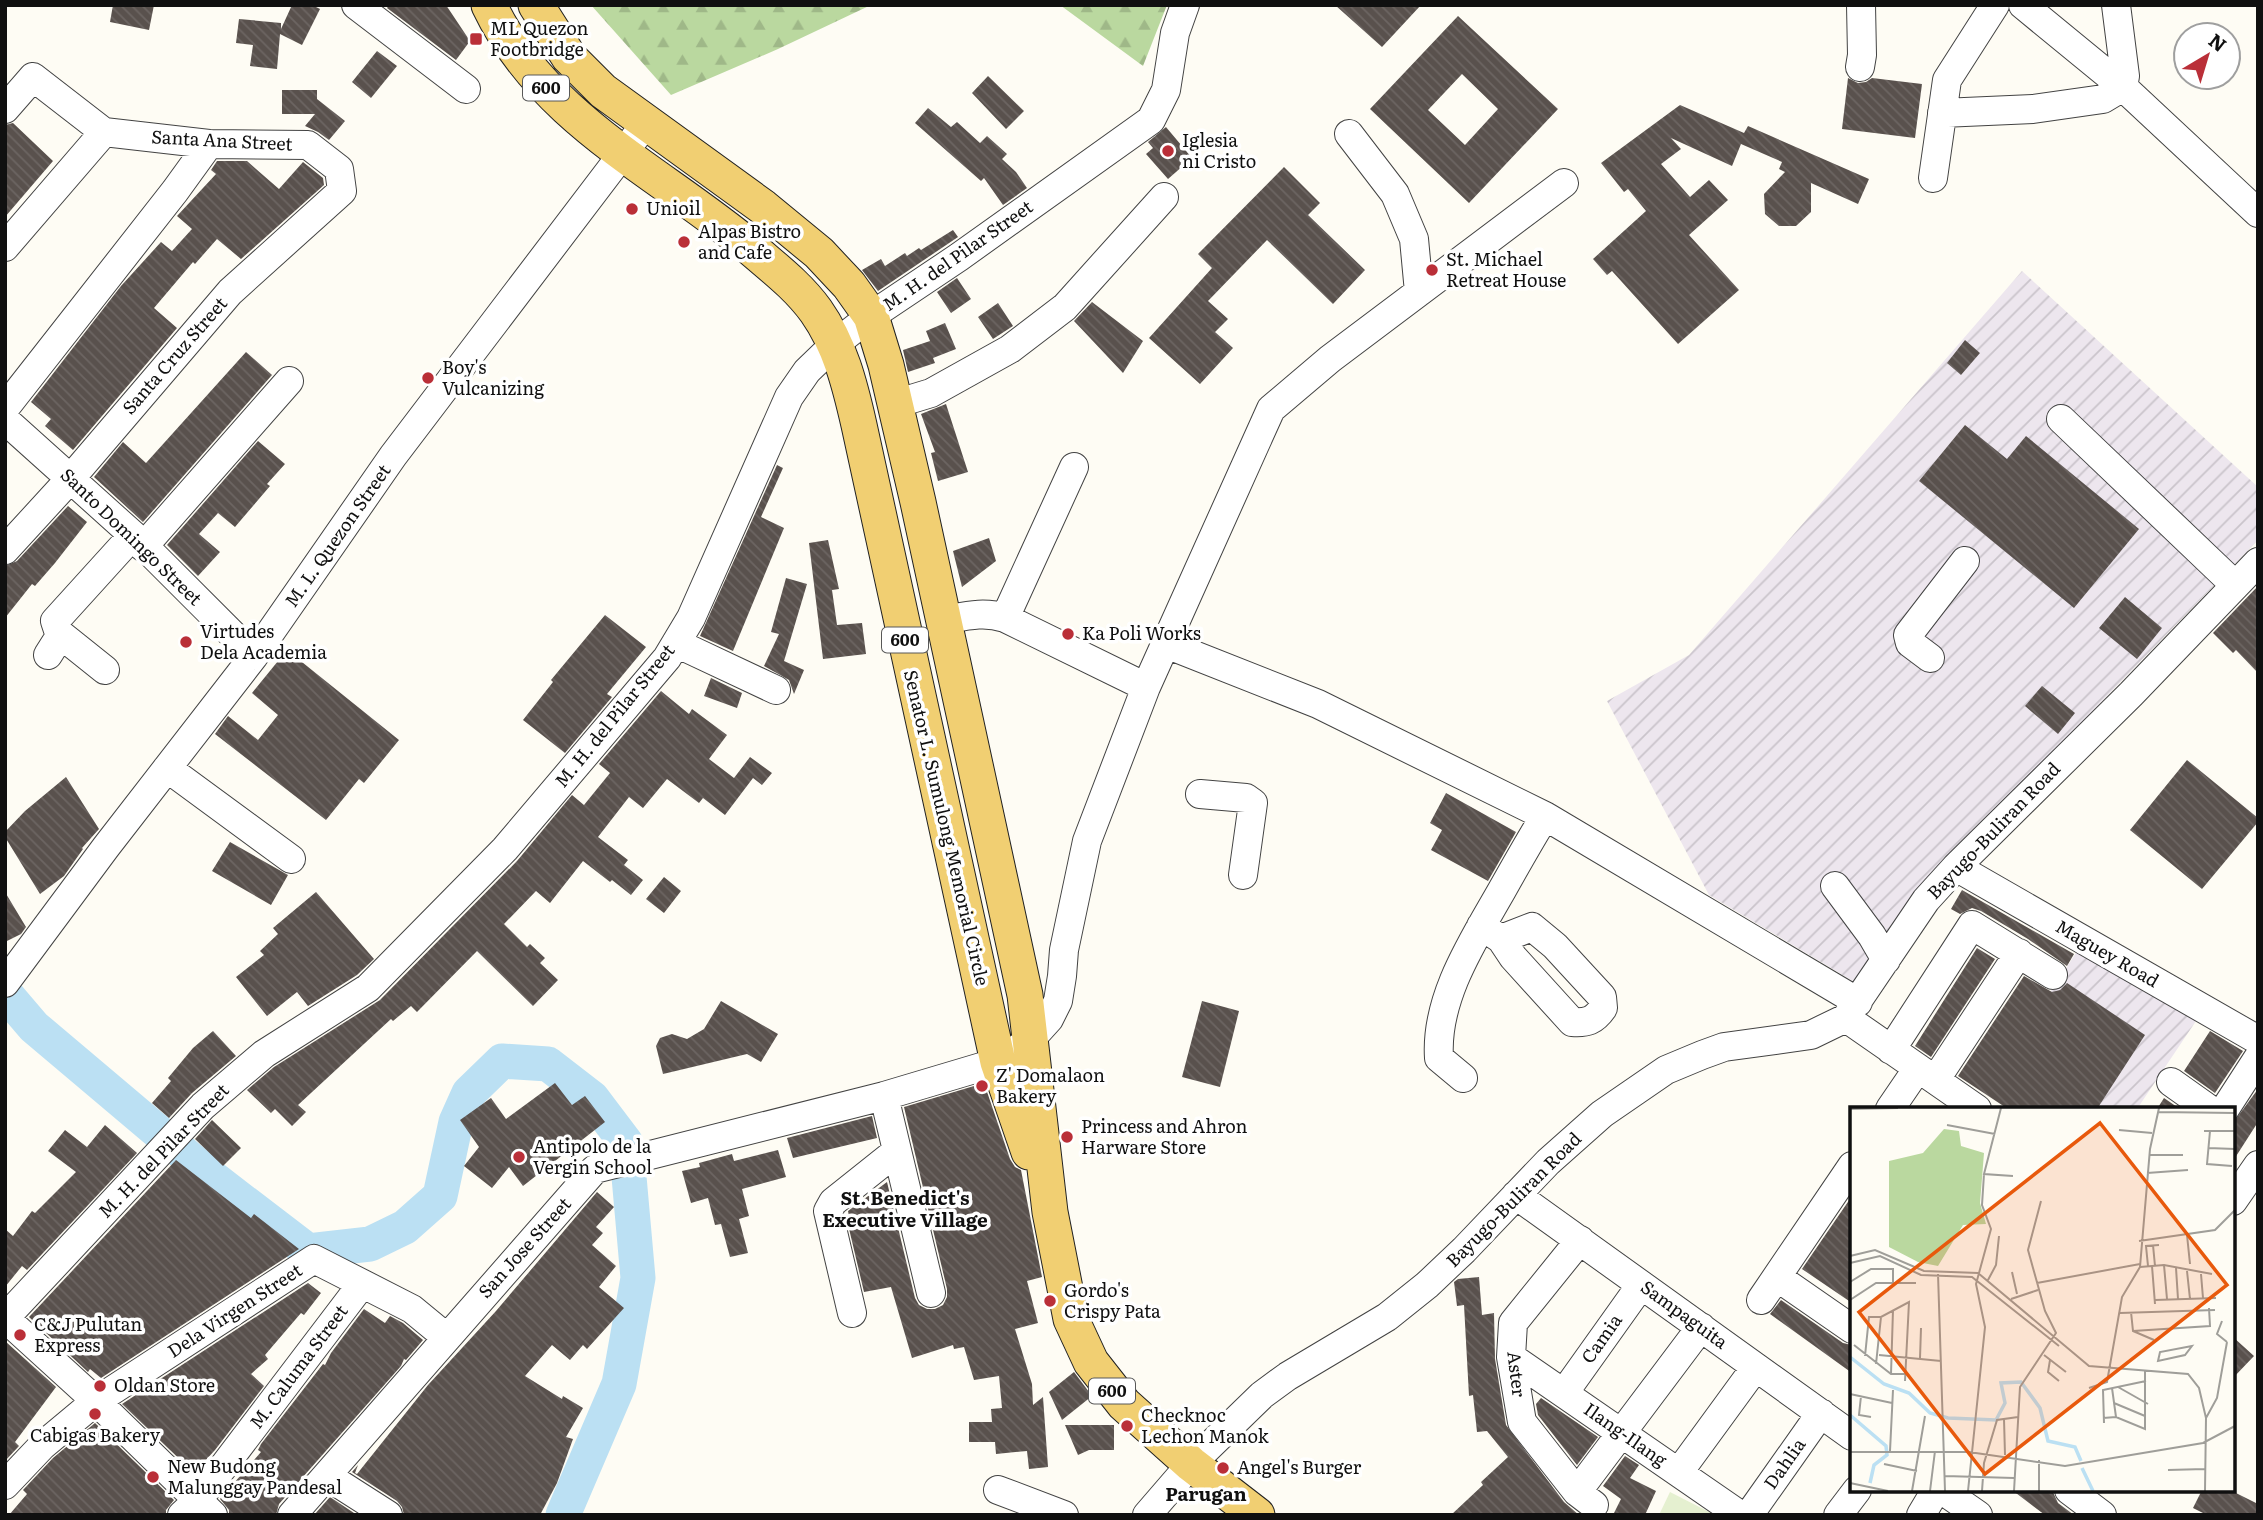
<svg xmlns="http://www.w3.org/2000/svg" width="2263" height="1520" font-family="Literata,serif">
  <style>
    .industrial { fill: url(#industrial-furrows) }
    .forest { fill: url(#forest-firs) }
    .pitch { fill: #e5f0d0 }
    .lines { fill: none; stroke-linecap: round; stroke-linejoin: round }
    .river { stroke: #bbe0f3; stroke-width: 35 }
    .building { fill: url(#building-back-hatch); fill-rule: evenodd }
    .minor-casing { stroke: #434343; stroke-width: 30 }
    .major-casing { stroke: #212121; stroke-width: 37 }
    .minor { stroke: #fff; stroke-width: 28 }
    .major { stroke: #f1cf72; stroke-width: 35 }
    .poi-dot { fill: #ba2f38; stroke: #fff; stroke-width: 2.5 }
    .labels { text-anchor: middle; stroke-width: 7; stroke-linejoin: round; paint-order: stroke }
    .shield { fill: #fff; stroke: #585858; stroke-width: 2 }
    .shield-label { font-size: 16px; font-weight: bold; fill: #101010 }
    .poi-label { font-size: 18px; fill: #101010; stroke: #fff; text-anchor: start }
    .street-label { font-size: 18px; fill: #101010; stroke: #fff }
    .neighbourhood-label { font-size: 19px; font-weight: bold; fill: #101010; stroke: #fff }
    .inset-river { fill: none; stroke: #bbe0f3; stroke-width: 3.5 }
    .inset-road { fill: none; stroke: #9f9e99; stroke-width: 2 }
    .view { fill: #e8590c; fill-opacity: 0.15; stroke: #e8590c; stroke-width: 3.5 }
    .inset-edge { fill: none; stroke: #101010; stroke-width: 3.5 }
  </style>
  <defs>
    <pattern id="industrial-furrows" width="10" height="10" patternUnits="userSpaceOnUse" patternTransform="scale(1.75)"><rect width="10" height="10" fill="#ede6ee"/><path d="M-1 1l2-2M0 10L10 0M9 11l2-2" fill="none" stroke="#cac4cb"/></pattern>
    <pattern id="forest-firs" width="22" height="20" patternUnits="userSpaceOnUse" patternTransform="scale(1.75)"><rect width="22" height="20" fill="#bad89f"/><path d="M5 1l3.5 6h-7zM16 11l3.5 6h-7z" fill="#9fb888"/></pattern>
    <pattern id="building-back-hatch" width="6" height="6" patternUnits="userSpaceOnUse" patternTransform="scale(1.75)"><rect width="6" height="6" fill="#59514d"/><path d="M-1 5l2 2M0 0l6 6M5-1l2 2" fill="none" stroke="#6c6562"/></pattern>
  </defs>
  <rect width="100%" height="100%" fill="#fefcf4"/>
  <path class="industrial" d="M2022 271 2258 487V540L1924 885 1856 983 1709 895 1607 701 1689 655Z
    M2080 947 2200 1015 2137 1109H2079L2006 1059Z"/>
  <path class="forest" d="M591 5H871L778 49 671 95Z
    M1060 5H1167L1143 66Z"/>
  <path class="pitch" d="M1670 1492 1715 1515H1659Z"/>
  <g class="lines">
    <path class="river" d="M5 993 34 1027 214 1179 308 1251 370 1244 405 1227 440 1196 456 1122 469 1093 502 1061 548 1064 592 1098 626 1143 638 1278 619 1384 563 1515"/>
  </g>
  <path class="building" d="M113 5H154L149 30 110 22Z
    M292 5H312L320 9 302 45 280 34 277 69 250 66 253 45 236 43 239 19 281 23V29Z
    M389 5H446L470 41 456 60 387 8Z
    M1335 5H1421L1382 47Z
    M1458 16 1558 109 1469 203 1370 109ZM1462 74 1498 109 1465 145 1428 110Z
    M377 51 397 66 371 98 352 82Z
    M988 76 1024 111 1006 129 972 93Z
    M1848 78 1858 83 1866 82 1872 78 1922 84 1915 138 1842 129Z
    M282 90H317V99L345 121 329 140 318 132 305 126 315 114H282Z
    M1680 105 1744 133 1748 126 1869 179 1858 204 1811 183V212L1796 226H1779L1765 214 1764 194 1785 172 1779 169 1782 162 1741 144 1732 166 1671 138 1681 149 1661 164 1690 197 1709 180 1728 200 1689 235 1739 290 1678 344 1612 271 1607 275 1593 259 1646 211 1628 189 1624 192 1601 163Z
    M928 108 951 127 957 122 980 143 987 136 1007 154 1002 159 1016 172 1027 188 1003 205 984 178 981 181 915 123Z
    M13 123 53 161 5 217V125Z
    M1166 127 1192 158 1168 179 1146 154 1153 148 1148 142Z
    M217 161H247L279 189 303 162 323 178 324 185 241 259 217 239 195 264 193 262 154 308 177 328 73 450 45 426 51 419 31 402 121 286 161 242 172 251 192 229 177 216 216 174 211 170Z
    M1284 167 1320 203 1308 215 1365 270 1333 304 1267 240 1208 301 1228 319 1215 332 1233 348 1200 384 1149 338 1212 268 1198 254Z
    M953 230 958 237 878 291 862 270 881 259 885 266 905 253 907 256 919 248 921 250Z
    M957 278 971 299 951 313 937 292Z
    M1092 302 1143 341 1123 373 1074 321Z
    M998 303 1013 326 993 339 978 317Z
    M945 323 956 349 933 358 935 363 908 372 903 350 930 341 926 331Z
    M1965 340 1980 353 1961 375 1947 363Z
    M246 352 272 375 143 522 94 477 123 442 146 463Z
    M946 404 968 472 938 481 931 453 935 452 921 414Z
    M1965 425 2007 459 2026 436 2139 529 2074 608 1919 481Z
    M258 441 285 464 267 484 270 486 235 527 218 513 199 534 220 552 198 576 167 545Z
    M777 465 783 468 761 517 784 528 733 651 700 636Z
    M68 506 87 522 55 563 35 586 32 584 5 618V566L17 561Z
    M989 538 996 561 962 587 953 551Z
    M828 540 839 589 832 590 837 625 862 623 866 654 823 659 809 543Z
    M786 578 807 584 784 661 804 670 794 694 789 680 764 666 779 634 771 632Z
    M2258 586V673L2236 650 2233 653 2213 633Z
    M2125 597 2162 628 2137 659 2099 628Z
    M605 615 646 647 607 694 612 697 565 753 523 720 553 682 551 680Z
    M287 650 399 740 364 783 359 779 326 820 215 734 228 716 258 740 278 715 252 693Z
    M711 678 742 693 737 708 704 696Z
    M2042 686 2075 713 2058 734 2025 706Z
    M661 691 689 714 692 709 727 735 709 759 734 778 750 757 772 773 762 785 753 778 725 815 703 798 699 803 667 779 643 808 629 797 598 837 628 860 624 865 643 880 631 895 612 880 610 882 583 861 550 903 536 891 504 924 527 947 530 944 545 958 540 963 558 980 533 1006 477 951 417 1012 411 1006 393 1021 391 1019 298 1105 306 1112 292 1126 275 1109 271 1113 247 1090 274 1067 380 1000 517 861 572 795 584 805 610 773 599 764Z
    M2187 760 2258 818V822L2202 889 2130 830Z
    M66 777 99 829 82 848 83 849 64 876 40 894 5 837V832L25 811Z
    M1446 793 1516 832 1488 881 1431 850 1442 830 1430 823Z
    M230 842 288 875 271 905 212 871Z
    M664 877 681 891 664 913 646 899Z
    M1962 890 2074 954 2067 966 2028 939 1981 911 1972 908 1960 914 1951 909Z
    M5 892 26 927 21 934 5 942Z
    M316 892 374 959 357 975 308 1006 297 992 267 1016 236 977 264 955 260 951 278 934 273 928Z
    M1977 948 1995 959 1931 1057 1915 1046Z
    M2024 976 2052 992 2060 990 2067 983 2145 1035 2097 1109H2008L1958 1076Z
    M721 1001 778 1034 761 1062 747 1054 663 1074 656 1046 660 1038 672 1034 687 1039 704 1029Z
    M1202 1001 1239 1011 1220 1087 1182 1077Z
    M213 1031 236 1056 192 1093 169 1118 152 1103 171 1081 168 1078 193 1048Z
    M2210 1031 2243 1051 2215 1093 2184 1071Z
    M555 1083 572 1105 585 1096 605 1122 523 1186 509 1167 492 1188 464 1166 479 1147 460 1120 491 1098 506 1119Z
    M984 1083 1010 1159 1015 1167 1021 1170 1042 1277 1027 1281 1038 1323 1015 1329 1032 1384 1033 1405 1043 1397 1048 1467 1029 1469 1027 1451 996 1454 995 1442H969V1422H992L991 1409 1002 1408 999 1376 974 1380 964 1347 954 1349 953 1345 912 1358 891 1287 864 1292 846 1216H849L848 1211 887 1182 915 1298 919 1305 927 1309H935L943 1305 947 1297V1289L904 1107Z
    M2258 1089V1122L2233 1161V1123Z
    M2164 1098 2180 1109H2157Z
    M872 1116 877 1138 793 1158 787 1138Z
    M212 1120 241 1148 223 1166 195 1139Z
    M105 1125 137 1153 27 1270 22 1266 5 1287V1229L13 1236 32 1211 35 1213 76 1172 48 1151 65 1130 87 1147Z
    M778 1150 786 1177 742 1189 749 1216 739 1219 748 1253 730 1257 721 1224 715 1225 708 1198 691 1203 682 1171 700 1167 699 1163 732 1154 734 1161Z
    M176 1160 251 1218 254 1214 299 1249 101 1378 90 1369 88 1372 29 1317Z
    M597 1192 614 1207 596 1227 603 1233 592 1245 616 1266 599 1287 624 1308 587 1349 583 1345 570 1360 552 1345 525 1376 562 1399 563 1396 583 1408 566 1437 573 1439 557 1483 540 1515H404L402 1507 397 1501 352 1472 358 1465 355 1473 357 1474 428 1385 496 1311Z
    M1852 1196V1303L1802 1269Z
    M1479 1277 1482 1315 1494 1313 1495 1359 1506 1425 1564 1502 1579 1515H1451L1483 1485 1481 1482 1508 1457 1487 1431 1477 1432 1473 1395 1469 1396 1464 1305 1457 1306 1454 1282 1458 1279Z
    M308 1283 321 1293 304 1315 301 1313 265 1355 268 1359 251 1374 264 1386 215 1450 194 1473 122 1404Z
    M1781 1300 1843 1343 1852 1345V1373L1770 1314Z
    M364 1309 385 1323 390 1316 403 1323 423 1340 406 1360 404 1359 401 1366 279 1504 276 1515H229V1510L220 1499 261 1452 258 1450 261 1444 323 1364 325 1365 331 1353Z
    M2233 1337 2254 1356 2233 1378Z
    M5 1341 56 1387 15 1442 19 1446 5 1461Z
    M1074 1372 1092 1396 1062 1420 1049 1392Z
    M1541 1398 1598 1437 1577 1465 1538 1415 1536 1404Z
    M95 1423 174 1500 166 1510V1515H9L27 1494 23 1490 53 1458Z
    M1065 1425H1114V1450H1089L1078 1455Z
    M1625 1456 1639 1465 1630 1478 1656 1491 1645 1515H1613L1621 1499 1603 1486Z
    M2012 1490H2052L2058 1503 2074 1515H2045Z
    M2202 1490H2230L2258 1504V1515H2207L2193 1508Z
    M330 1497 357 1515H314Z"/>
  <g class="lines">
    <g class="minor-casing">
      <path id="minor" d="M356 5 466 89
        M2023 5 2123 87 2258 213
        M1860 67 1862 55 1861 5
        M5 109 33 77 104 132 209 144 308 145 339 169 342 191 230 292 71 478 5 550
        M1942 113 2033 109 2103 99 2123 87 2125 76 2116 5
        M1349 134 1395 194 1414 239 1419 292
        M1933 178 1947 80 1995 5
        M5 247 104 132
        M895 404 931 393 1010 349 1065 307 1164 197
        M5 408 175 191 209 144
        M2061 419 2235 585
        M5 420 133 535 254 656
        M143 547 289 381
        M1005 618 1074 467
        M944 620C966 616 984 611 1005 618L1146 687
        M60 634 105 670
        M676 643 776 690
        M1166 644 1318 704 1545 816 1858 1002
        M48 655 60 636 55 621 133 535
        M1930 658 1910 643 1908 635 1965 561
        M167 768 291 859
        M1200 794 1246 798 1253 803 1243 875
        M1956 867 2258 1040
        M1835 886 1872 936 1886 960
        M1481 926 1501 939 1513 957 1572 1022C1587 1023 1594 1021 1603 1008L1602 997 1555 946 1532 927 1501 939
        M5 983 106 847 254 656 393 456 646 123
        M1846 1018 1977 1109
        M1891 1050 1972 925 2053 975
        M1463 1078 1439 1058C1435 998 1473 941 1502 890 1516 865 1530 840 1545 816
        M1936 1079 2019 953
        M2171 1082 2209 1109
        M884 1096 931 1293
        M1890 1109 1918 1068
        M2225 1109 2258 1058
        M1516 1195 1852 1436
        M2233 1201 2258 1165
        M1580 1240 1513 1323 1511 1357 1522 1422 1577 1492 1594 1505
        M1777 1277 1852 1329
        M1761 1300 1852 1166
        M852 1313 828 1211 833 1202 897 1151
        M5 1318 203 1106 264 1054 368 988 505 849 667 658 691 618 789 397 807 371 835 344 871 316 959 257 1151 120 1166 90 1175 33 1185 5
        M5 1318 96 1401 213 1515
        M1511 1357 1740 1515
        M1564 1393 1641 1285
        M1679 1472 1755 1368
        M327 1476 388 1515
        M5 1485 42 1446 96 1401 314 1259 412 1309 446 1337
        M998 1490 1064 1515
        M1942 1490 1978 1515
        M2069 1490 2102 1515
        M1577 1492 1701 1327
        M182 1515 198 1500 362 1284
        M292 1515 595 1169 884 1096 998 1062 1030 1040 1049 1019 1058 1001 1062 976 1064 950 1087 841 1146 687 1271 409 1330 359 1564 183
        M1147 1515 1191 1464 1262 1395 1288 1376 1387 1317 1427 1285 1464 1250 1548 1162 1602 1114 1666 1070 1702 1055 1724 1047 1811 1035 1846 1018 1926 900 1956 867 2131 694 2258 562
        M1749 1515 1821 1413
        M1838 1515 1857 1490
        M1921 1515 1936 1490"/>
    </g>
    <g class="major-casing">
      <path id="major" d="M489 5C543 119 659 171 751 248 774 268 798 286 816 311 840 345 850 385 859 425L998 1062 1029 1152
        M536 5 569 57 603 91 763 207 819 253 849 285 871 316 886 365 918 502 1025 995 1050 1212 1071 1319 1091 1362 1124 1404 1191 1464 1257 1515"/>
    </g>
    <use href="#minor" class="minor"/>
    <use href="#major" class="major"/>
  </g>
  <g class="poi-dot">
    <rect x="469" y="32" width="14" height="14" rx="3.5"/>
    <circle cx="1168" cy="151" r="7"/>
    <circle cx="632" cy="209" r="7"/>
    <circle cx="684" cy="242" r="7"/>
    <circle cx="1432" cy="270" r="7"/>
    <circle cx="428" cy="378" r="7"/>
    <circle cx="1068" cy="634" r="7"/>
    <circle cx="186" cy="642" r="7"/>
    <circle cx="982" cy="1086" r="7"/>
    <circle cx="1067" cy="1137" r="7"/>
    <circle cx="519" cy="1157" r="7"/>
    <circle cx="1050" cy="1301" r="7"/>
    <circle cx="20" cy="1335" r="7"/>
    <circle cx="100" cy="1386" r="7"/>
    <circle cx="95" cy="1414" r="7"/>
    <circle cx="1127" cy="1426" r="7"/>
    <circle cx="1223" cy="1468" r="7"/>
    <circle cx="153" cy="1477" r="7"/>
  </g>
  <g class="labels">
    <g class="shield">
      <rect x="523" y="75.5" width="46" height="25" rx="5"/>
      <rect x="882" y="627.5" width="46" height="25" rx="5"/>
      <rect x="1089" y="1378.5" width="46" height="25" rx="5"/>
    </g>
    <g class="shield-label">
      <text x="546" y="94">600</text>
      <text x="905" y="646">600</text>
      <text x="1112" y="1397">600</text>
    </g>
    <g class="poi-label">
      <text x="490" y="35">ML Quezon<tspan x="490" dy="21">Footbridge</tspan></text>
      <text x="1182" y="147">Iglesia<tspan x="1182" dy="21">ni Cristo</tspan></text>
      <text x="646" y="215">Unioil</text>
      <text x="698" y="238">Alpas Bistro<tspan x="698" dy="21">and Cafe</tspan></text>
      <text x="1446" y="266">St. Michael<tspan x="1446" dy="21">Retreat House</tspan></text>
      <text x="442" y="374">Boy's<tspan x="442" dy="21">Vulcanizing</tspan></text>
      <text x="200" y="638">Virtudes<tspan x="200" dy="21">Dela Academia</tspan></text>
      <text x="1082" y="640">Ka Poli Works</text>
      <text x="996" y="1082">Z' Domalaon<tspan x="996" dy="21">Bakery</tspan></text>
      <text x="1081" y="1133">Princess and Ahron<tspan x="1081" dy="21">Harware Store</tspan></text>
      <text x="533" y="1153">Antipolo de la<tspan x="533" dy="21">Vergin School</tspan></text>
      <text x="1064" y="1297">Gordo's<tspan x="1064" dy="21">Crispy Pata</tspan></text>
      <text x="34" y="1331">C&amp;J Pulutan<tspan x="34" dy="21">Express</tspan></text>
      <text x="114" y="1392">Oldan Store</text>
      <text x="1141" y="1422">Checknoc<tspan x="1141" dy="21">Lechon Manok</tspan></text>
      <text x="95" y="1442" text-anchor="middle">Cabigas Bakery</text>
      <text x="167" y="1473">New Budong<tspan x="167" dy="21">Malunggay Pandesal</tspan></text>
      <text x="1237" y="1474">Angel's Burger</text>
    </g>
    <g class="street-label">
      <text transform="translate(222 141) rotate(3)" y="6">Santa Ana Street</text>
      <text transform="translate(958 256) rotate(-35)" y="6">M. H. del Pilar Street</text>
      <text transform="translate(175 356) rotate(-49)" y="6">Santa Cruz Street</text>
      <text transform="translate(338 536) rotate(-55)" y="6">M. L. Quezon Street</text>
      <text transform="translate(131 537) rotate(44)" y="6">Santo Domingo Street</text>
      <text transform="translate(615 716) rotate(-51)" y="6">M. H. del Pilar Street</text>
      <text transform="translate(946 828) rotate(77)" y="6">Senator L. Sumulong Memorial Circle</text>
      <text transform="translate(1994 831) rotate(-46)" y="6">Bayugo-Buliran Road</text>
      <text transform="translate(2107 954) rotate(30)" y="6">Maguey Road</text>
      <text transform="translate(164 1151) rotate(-46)" y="6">M. H. del Pilar Street</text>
      <text transform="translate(1514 1200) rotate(-45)" y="6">Bayugo-Buliran Road</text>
      <text transform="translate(525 1248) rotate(-48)" y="6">San Jose Street</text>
      <text transform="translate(235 1311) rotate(-33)" y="6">Dela Virgen Street</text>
      <text transform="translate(1684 1315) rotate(36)" y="6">Sampaguita</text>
      <text transform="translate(1602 1339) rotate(-55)" y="6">Camia</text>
      <text transform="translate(299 1367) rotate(-53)" y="6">M. Caluma Street</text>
      <text transform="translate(1516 1374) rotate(83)" y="6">Aster</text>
      <text transform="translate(1625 1435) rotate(35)" y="6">Ilang-Ilang</text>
      <text transform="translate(1785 1464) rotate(-55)" y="6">Dahlia</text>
    </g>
    <g class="neighbourhood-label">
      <text x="905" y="1205">St. Benedict's<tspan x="905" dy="22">Executive Village</tspan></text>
      <text x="1206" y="1501">Parugan</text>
    </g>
  </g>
  <g transform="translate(1850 1107)">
    <rect width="385" height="385" fill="#fefcf4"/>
    <path d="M94 22 109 24 111 39 134 46 130 96 136 117 113 118 88 159 68 155 39 140V54L73 46Z" fill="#bad89f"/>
    <path class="inset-river" d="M0 250 34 277 59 286 80 306 98 311 146 313 155 296 151 276 171 275 190 301 198 334 225 340 231 354M0 308 36 339 37 348 24 358 20 376M232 361 243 384"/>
    <path class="inset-road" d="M151 1 134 67 163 69M0 2 48 1M308 5 385 6M97 18 145 27M269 23 302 26M354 24H385M360 24 357 57 382 59M358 41 385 42M299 48H333M297 66 338 63M337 128 340 157M289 134 365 123 385 103M303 138 305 159M0 149 25 143 74 164 128 166 239 259 338 267 349 281 356 311 355 384M0 156 30 149 71 168 122 170 209 239M314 158 317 192M298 159 296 139 309 138M302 159 305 197M290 160 314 158 362 167M326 161 328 192M337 164 340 192M162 165 167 187M88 167 95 384M351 167 353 191M138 173 146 158 149 129M0 175 21 162H43V176M187 176 290 157M161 192 188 183M0 193 26 176H66M305 193 366 191M281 205 283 224 304 233M270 206 365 203M372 214 367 227 377 235M283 224 360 219 359 201M4 238 41 267H55M342 239 335 248 308 254 310 245ZM29 248 91 254M194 248 216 265M15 249 19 210H31L59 195 55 274M70 251 71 221M200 253 198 265 209 274M26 257 31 210M41 267 43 203M268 280 298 297M239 281 257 275 272 190 290 160 300 42 309 1M262 281 266 310M0 287 42 296M11 289 9 308 21 310M264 296 295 309M253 311 266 310 295 322V263M356 311 367 291 377 235M154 312 155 348M254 316 253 283 296 274M40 344 43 283M0 345H119L215 359 353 336 385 319M189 353V384M34 357 67 364M318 363 355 362M95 369 164 371M0 376 38 384M62 384 75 309M80 384 85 344M118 384 135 220 126 177 141 122 132 98 134 67M132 384 134 356 147 313 168 310M164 384 170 280 206 226 195 204 178 143 191 94"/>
    <path class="view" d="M250 16 377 178 135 367 9 205Z"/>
    <rect width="385" height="385" class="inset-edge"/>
  </g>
  <rect width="2263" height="1520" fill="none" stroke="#101010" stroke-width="14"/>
  <g transform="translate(2207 56) rotate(38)"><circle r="33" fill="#ffffff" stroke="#9f9f9f" stroke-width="2"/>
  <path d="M0-5L12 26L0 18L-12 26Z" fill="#ba2f38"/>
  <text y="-10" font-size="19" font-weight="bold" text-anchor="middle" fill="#101010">N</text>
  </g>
</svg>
